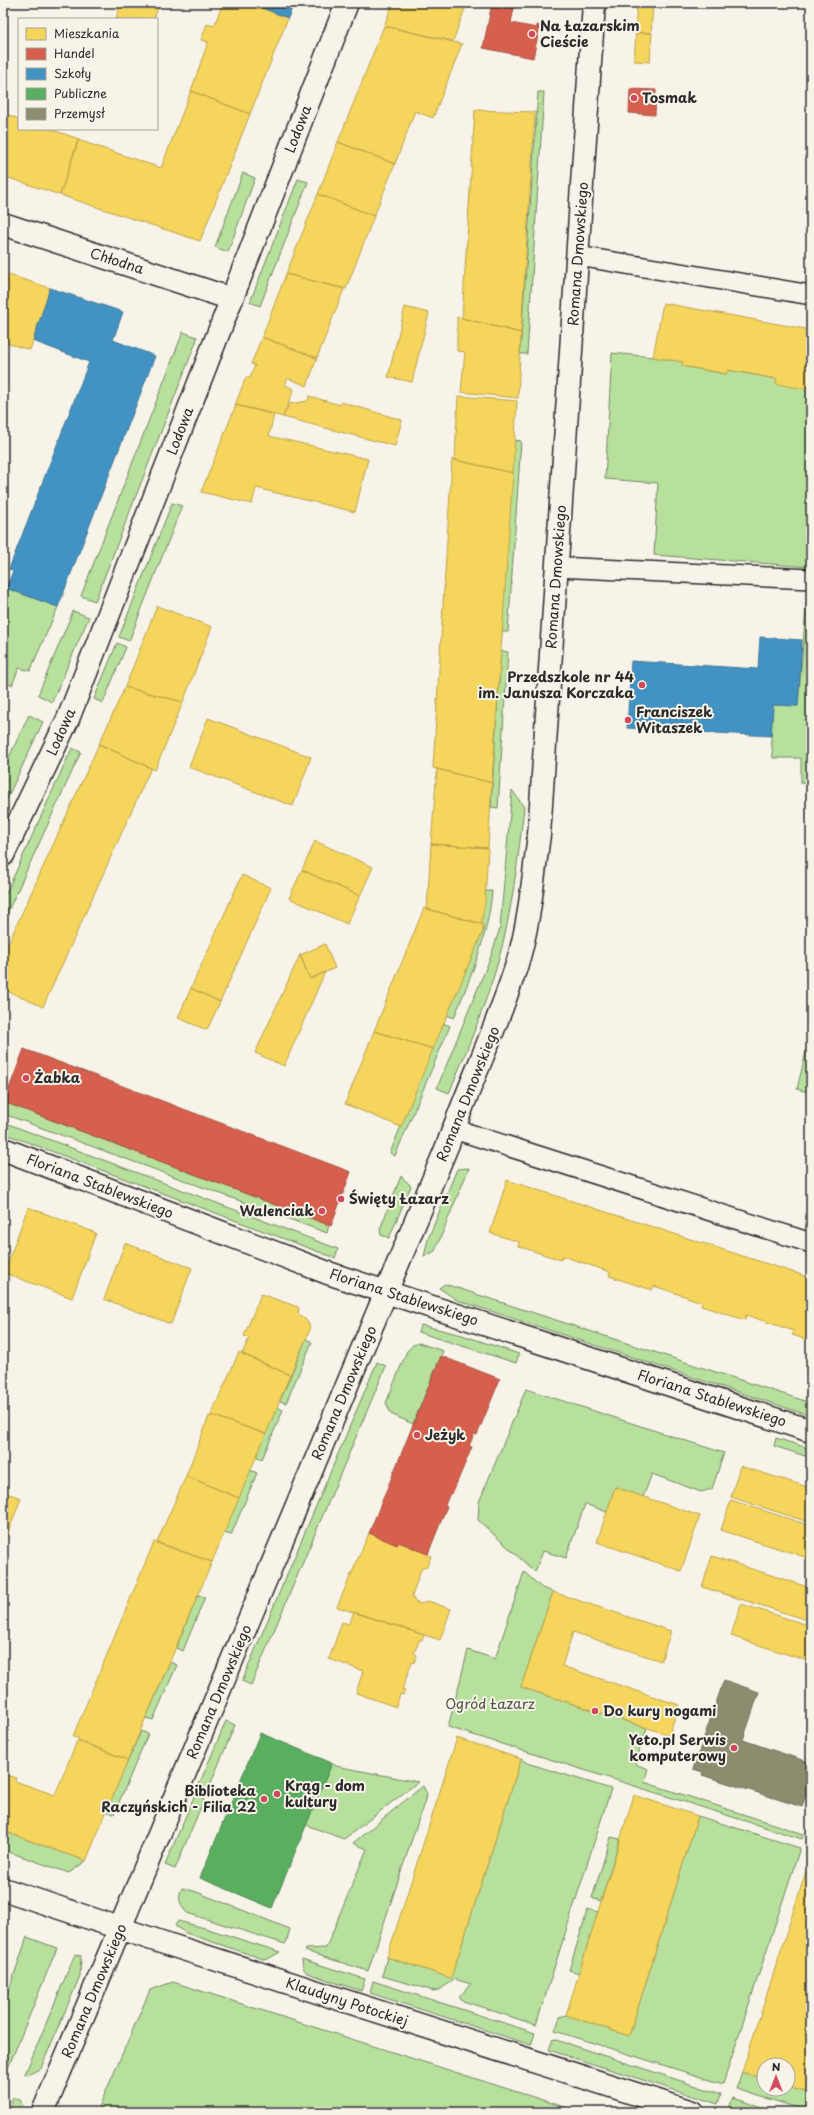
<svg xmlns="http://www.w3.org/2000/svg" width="814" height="2115" font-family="'Playpen Sans',sans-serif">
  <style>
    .green { fill: #b7e09c; stroke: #718664 }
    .homes { fill: #f6d55c; stroke: #b9a24d }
    .shops { fill: #d6604d; stroke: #a35043 }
    .schools { fill: #4393c3; stroke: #3c7495 }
    .public { fill: #5aae61; stroke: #4c8751 }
    .industry { fill: #8c8c6e; stroke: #6f6f5a }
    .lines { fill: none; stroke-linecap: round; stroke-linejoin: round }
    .service-casing { stroke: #2b2b2b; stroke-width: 22 }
    .minor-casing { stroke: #2b2b2b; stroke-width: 25 }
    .service { stroke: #f7f3e8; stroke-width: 19 }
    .minor { stroke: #f7f3e8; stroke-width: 22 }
    .poi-dot { fill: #d1495b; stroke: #f7f3e8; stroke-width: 1.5 }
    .labels { text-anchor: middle; stroke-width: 4; stroke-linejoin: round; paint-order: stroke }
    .poi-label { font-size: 14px; font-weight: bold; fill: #2b2b2b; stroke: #f7f3e8; text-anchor: start }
    .street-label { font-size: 14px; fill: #2b2b2b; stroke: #f7f3e8 }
    .park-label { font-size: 14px; fill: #4e5847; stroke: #f7f3e8 }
  </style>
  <rect width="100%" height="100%" fill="#f7f3e8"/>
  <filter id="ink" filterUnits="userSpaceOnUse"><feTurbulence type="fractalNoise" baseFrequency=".025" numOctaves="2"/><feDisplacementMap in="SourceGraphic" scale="8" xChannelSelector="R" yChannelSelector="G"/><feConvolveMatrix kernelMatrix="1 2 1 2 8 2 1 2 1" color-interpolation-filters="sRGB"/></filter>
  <g filter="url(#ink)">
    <path class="green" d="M538 92H544L527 354H520Z
      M243 173 255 178 228 252 215 247Z
      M298 179 308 182 260 306 250 302Z
      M183 332 197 337 196 342 95 601 81 596Z
      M612 353 653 357 683 362 682 366 726 374 728 370 777 379 811 390V567L654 555 658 483 605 479Z
      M514 440 521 441 508 632H502Z
      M172 503 182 506 129 641 119 637Z
      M3 587 58 607 30 671 19 668 12 685 3 682Z
      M807 595 811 596V785L801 783V758H773L771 736 773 705 798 706Z
      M73 611 89 617 52 702 38 695Z
      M117 643 126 647 103 703 94 699Z
      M501 651 508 652 498 808 491 807Z
      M29 715 43 722 3 807V770Z
      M72 748 81 752 3 922V900Z
      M512 790 524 807C518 859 512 912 498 962 485 1007 467 1050 449 1093L437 1088 491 956 500 928Z
      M485 891H492C488 938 471 975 454 1018L447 1015 483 931V925L481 924Z
      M443 1023 450 1026 395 1156 390 1153Z
      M811 1031V1093L797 1089Z
      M4 1102 329 1225 327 1233 4 1114Z
      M3 1122 338 1249 335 1258 3 1133Z
      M469 1168 435 1251 424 1257 428 1239 457 1169Z
      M401 1176 411 1186 389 1238 381 1235 380 1229Z
      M445 1284 811 1403V1416L457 1300 439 1288Z
      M421 1325 462 1335 519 1354 516 1363 418 1332Z
      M306 1339 312 1342 286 1403 280 1401Z
      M419 1343 443 1351 413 1424 391 1414 386 1403 407 1351 413 1345Z
      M377 1362 386 1366 251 1685 242 1681Z
      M526 1389 724 1453 712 1489 701 1492 652 1474 643 1497 615 1487 607 1512 585 1504 566 1558 543 1551 535 1572 478 1520 479 1502Z
      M277 1407 283 1410 262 1459 256 1456Z
      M776 1438 811 1449V1458L774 1446Z
      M250 1470 257 1473 231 1535 224 1533Z
      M524 1572 542 1588 553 1592 521 1687 647 1728 635 1764 648 1769 644 1782 804 1834 802 1839 448 1727 468 1650 495 1659Z
      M198 1595 205 1597 183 1651 176 1648Z
      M170 1662 177 1665 153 1720 146 1718Z
      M226 1721 235 1725 175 1869 165 1865Z
      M141 1731 148 1734 114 1814 106 1811Z
      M521 1759 527 1763 611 1789 536 2025 460 2000V1996L471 1984 454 1979 441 1989 434 1991 382 1976 387 1957 451 1978Z
      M332 1763 336 1766 418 1782 344 1839 306 1825Z
      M423 1786 427 1794 368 1971 305 1951 306 1949 326 1948 367 1849 353 1843Z
      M698 1816 800 1848 723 2084 555 2031 560 2017 566 2015 629 2036Z
      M3 1831 86 1861 69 1873 3 1850Z
      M611 1837 620 1839 601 1901 592 1898Z
      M182 1888 194 1891 290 1929 286 1943 285 1944 187 1913C180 1906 177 1897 182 1888Z
      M588 1909 598 1912 579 1973 569 1970Z
      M178 1921 205 1928 280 1952 266 1960 186 1933 175 1926Z
      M27 1937 57 1948 8 2068 3 2066V2007Z
      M75 1954 81 1956 80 1976 41 2068 28 2075 25 2074Z
      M302 1959 365 1979 361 1991 307 1973 303 1968Z
      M373 1981 535 2033 531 2045 370 1993Z
      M173 1982 580 2112H97L150 1990Z
      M553 2039 721 2094 718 2104 549 2050Z
      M742 2072 764 2079V2089H788V2087L806 2092 811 2077V2112L736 2089Z
      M13 2098 19 2100 25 2109 24 2112H7Z
      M733 2098 778 2112H740L729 2108Z"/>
    <path class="homes" d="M120 3H160L154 19H116Z
      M223 3H249L288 18 250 114 191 91 208 42 201 40 207 24 214 26Z
      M393 3H467L453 41 384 26Z
      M637 3H653L651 33 635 32Z
      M384 26 462 44 433 118 415 111 395 164 338 142Z
      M636 33H652L650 62 634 61Z
      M191 91 250 114 200 241 60 195 78 140 161 168Z
      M475 110 535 112 521 333 462 318Z
      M3 113 19 119V129H50L79 139 60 195 3 176Z
      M338 142 395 164 374 216 318 194Z
      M318 194 374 216 346 289 286 274Z
      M3 273 50 288 30 350 3 342Z
      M286 274 344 289 317 358 262 337Z
      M663 303 811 330V390L776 384 777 379 728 370 727 374 682 366 683 362 653 357Z
      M405 307 429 313 412 382 388 377Z
      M457 317 521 333 518 398 461 392 465 352 457 351Z
      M262 337 317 358 307 386 288 378 285 385 294 389 283 417 235 405 246 377 250 378 255 365 251 364Z
      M309 396 340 405 341 402 402 420 395 446 283 417 289 404 308 401Z
      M458 396 517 401 513 473 455 460Z
      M236 405 274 414 269 436 368 459 355 512 256 488 252 504 201 492Z
      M452 459 513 473 492 783 433 768Z
      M157 606 212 627 183 702 125 687Z
      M125 687 183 702 155 770 99 744Z
      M208 718 311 757 293 806 189 767Z
      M99 744 151 768 43 1007 3 989V955Z
      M437 769 492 783 488 848 431 844Z
      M315 841 373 867 360 896 302 870Z
      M431 844 488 848 485 903 481 924 427 909Z
      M302 870 360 896 347 924 289 898Z
      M242 875 271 888 220 1002 191 988Z
      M424 908 483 924V931L433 1049 374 1031Z
      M325 944 335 968 310 979 300 955Z
      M300 955 310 979 325 972 284 1066 255 1053Z
      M191 988 220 1002 207 1030 178 1018Z
      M374 1031 433 1049 401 1127 345 1104Z
      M507 1180 811 1278V1341L792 1335 794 1331 746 1315 745 1320 701 1306 702 1302 654 1286 652 1290 609 1276 610 1272 562 1256 561 1260 518 1246 519 1242 490 1233Z
      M28 1207 96 1233 72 1298 4 1273Z
      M125 1243 192 1268 171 1324 104 1299Z
      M261 1294 298 1307 299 1309 298 1314 304 1318 309 1324 310 1330 290 1375 242 1354 249 1338 244 1336Z
      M239 1352 290 1375 266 1434 211 1415Z
      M211 1415 266 1434 239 1498 186 1476 209 1416 211 1417Z
      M740 1466 811 1488V1523L731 1497Z
      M186 1476 239 1498 212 1562 157 1542Z
      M615 1487 700 1516 681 1571 597 1542Z
      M3 1492 21 1498 3 1546Z
      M731 1500 811 1526V1559L721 1530Z
      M369 1533 397 1545 399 1542 431 1556 427 1567 421 1569 412 1596 415 1602 421 1604 428 1601 451 1609 440 1640 337 1607Z
      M154 1542 212 1562 128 1760 78 1740 79 1739 73 1736Z
      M712 1556 811 1588V1621L702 1587Z
      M553 1592 671 1631 661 1661 573 1632 562 1666 679 1705 669 1735 521 1687Z
      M741 1604 811 1626V1662L731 1636Z
      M354 1612 424 1635 422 1640 420 1639 414 1653 417 1655 414 1663 412 1662 402 1690H405L403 1695 400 1694 396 1707 356 1693 363 1671 329 1659 342 1622 349 1624Z
      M457 1738 521 1759 451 1978 387 1957Z
      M77 1741 128 1760 86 1861 3 1831V1774L16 1778 15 1781 55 1795Z
      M634 1795 698 1816 629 2036 566 2015Z
      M811 1856V2077L806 2092 788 2087V2065H764V2079L742 2072Z"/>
    <path class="shops" d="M492 3H515L511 23 537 28V25L540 26 533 58 483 48Z
      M630 89 656 90 655 115 629 113Z
      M24 1049 351 1172 331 1226 4 1102Z
      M441 1356 500 1379 477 1435 474 1434 469 1446 472 1447 452 1494 450 1493 445 1505 447 1506 428 1554 399 1542 397 1545 369 1533Z"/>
    <path class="schools" d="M249 3H294L288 18Z
      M50 288 123 312 113 340 155 356 58 607 6 588 13 571 9 569 89 362 33 341Z
      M760 637 802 640 798 706 773 705 771 736 627 728 631 661 758 669Z"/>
    <path class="public" d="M260 1733 332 1763 272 1908 200 1878Z"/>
    <path class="industry" d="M724 1680 759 1692 743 1740 811 1763V1779L802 1807 702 1775 703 1772 693 1769Z"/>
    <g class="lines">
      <g class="service-casing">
        <path id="service" d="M578 256 811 295
          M557 567 811 579
          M454 1129 811 1243"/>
      </g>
      <g class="minor-casing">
        <path id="minor" d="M3 224 232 299
          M3 855 68 719 347 3
          M3 1149 328 1273 811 1431
          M3 1889 158 1941 692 2112
          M43 2112 448 1144C470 1083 498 1025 517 964 530 922 533 877 539 835L594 3"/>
      </g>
      <use href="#service" class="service"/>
      <use href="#minor" class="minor"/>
    </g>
  </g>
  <g class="poi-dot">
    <circle cx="532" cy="34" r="4"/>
    <circle cx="634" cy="98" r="4"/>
    <circle cx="642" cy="685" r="4"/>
    <circle cx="628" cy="720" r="4"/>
    <circle cx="26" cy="1078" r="4"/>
    <circle cx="341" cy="1199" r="4"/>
    <circle cx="322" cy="1211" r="4"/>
    <circle cx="417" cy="1435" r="4"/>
    <circle cx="595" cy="1711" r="4"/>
    <circle cx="734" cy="1748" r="4"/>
    <circle cx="277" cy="1794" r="4"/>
    <circle cx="264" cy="1799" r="4"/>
  </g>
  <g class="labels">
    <g class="poi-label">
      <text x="540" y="31">Na Łazarskim<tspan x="540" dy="16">Cieście</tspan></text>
      <text x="642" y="103">Tosmak</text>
      <text x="634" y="682" text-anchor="end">Przedszkole nr 44<tspan x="634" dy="16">im. Janusza Korczaka</tspan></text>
      <text x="636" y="717">Franciszek<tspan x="636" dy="16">Witaszek</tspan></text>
      <text x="34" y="1083">Żabka</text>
      <text x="349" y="1204">Święty Łazarz</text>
      <text x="314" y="1216" text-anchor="end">Walenciak</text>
      <text x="425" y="1440">Jeżyk</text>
      <text x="603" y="1716">Do kury nogami</text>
      <text x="726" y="1745" text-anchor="end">Yeto.pl Serwis<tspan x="726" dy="16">komputerowy</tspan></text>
      <text x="285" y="1791">Krąg - dom<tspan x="285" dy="16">kultury</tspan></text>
      <text x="256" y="1796" text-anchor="end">Biblioteka<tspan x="256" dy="16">Raczyńskich - Filia 22</tspan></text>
    </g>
    <g class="street-label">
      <text transform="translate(298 129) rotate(-69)" y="5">Lodowa</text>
      <text transform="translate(578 254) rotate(-86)" y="5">Romana Dmowskiego</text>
      <text transform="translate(117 261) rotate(18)" y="5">Chłodna</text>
      <text transform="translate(180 431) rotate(-69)" y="5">Lodowa</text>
      <text transform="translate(556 577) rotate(-86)" y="5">Romana Dmowskiego</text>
      <text transform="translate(61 732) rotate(-66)" y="5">Lodowa</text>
      <text transform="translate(468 1094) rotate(-68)" y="5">Romana Dmowskiego</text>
      <text transform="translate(100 1186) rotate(21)" y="5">Floriana Stablewskiego</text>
      <text transform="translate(404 1297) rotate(18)" y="5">Floriana Stablewskiego</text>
      <text transform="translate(344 1393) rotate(-67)" y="5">Romana Dmowskiego</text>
      <text transform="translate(712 1398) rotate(18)" y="5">Floriana Stablewskiego</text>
      <text transform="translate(219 1692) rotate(-67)" y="5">Romana Dmowskiego</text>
      <text transform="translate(94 1991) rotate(-67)" y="5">Romana Dmowskiego</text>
      <text transform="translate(347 2002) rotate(18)" y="5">Klaudyny Potockiej</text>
    </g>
    <g class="park-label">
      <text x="490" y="1709">Ogród Łazarz</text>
    </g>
  </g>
  <rect width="814" height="2115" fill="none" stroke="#f7f3e8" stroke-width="16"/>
  <rect x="8" y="8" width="798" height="2099" fill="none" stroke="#2b2b2b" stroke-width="1.5" filter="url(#ink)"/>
  <rect x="18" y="18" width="140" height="112" fill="#f7f3e8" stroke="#a5a39c"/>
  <rect x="26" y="28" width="20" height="12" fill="#f6d55c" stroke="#a5a39c"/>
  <text x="54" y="38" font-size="12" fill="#2b2b2b">Mieszkania</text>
  <rect x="26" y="48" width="20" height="12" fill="#d6604d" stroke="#a5a39c"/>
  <text x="54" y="58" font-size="12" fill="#2b2b2b">Handel</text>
  <rect x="26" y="68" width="20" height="12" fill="#4393c3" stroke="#a5a39c"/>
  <text x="54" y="78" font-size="12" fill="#2b2b2b">Szkoły</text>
  <rect x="26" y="88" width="20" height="12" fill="#5aae61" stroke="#a5a39c"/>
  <text x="54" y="98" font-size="12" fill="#2b2b2b">Publiczne</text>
  <rect x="26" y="108" width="20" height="12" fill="#8c8c6e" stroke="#a5a39c"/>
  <text x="54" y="118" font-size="12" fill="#2b2b2b">Przemysł</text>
  <g transform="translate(776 2077)"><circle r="19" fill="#f7f3e8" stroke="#a5a39c"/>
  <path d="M0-3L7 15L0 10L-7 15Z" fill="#d1495b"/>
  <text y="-6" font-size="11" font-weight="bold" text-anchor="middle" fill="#2b2b2b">N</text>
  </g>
</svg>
